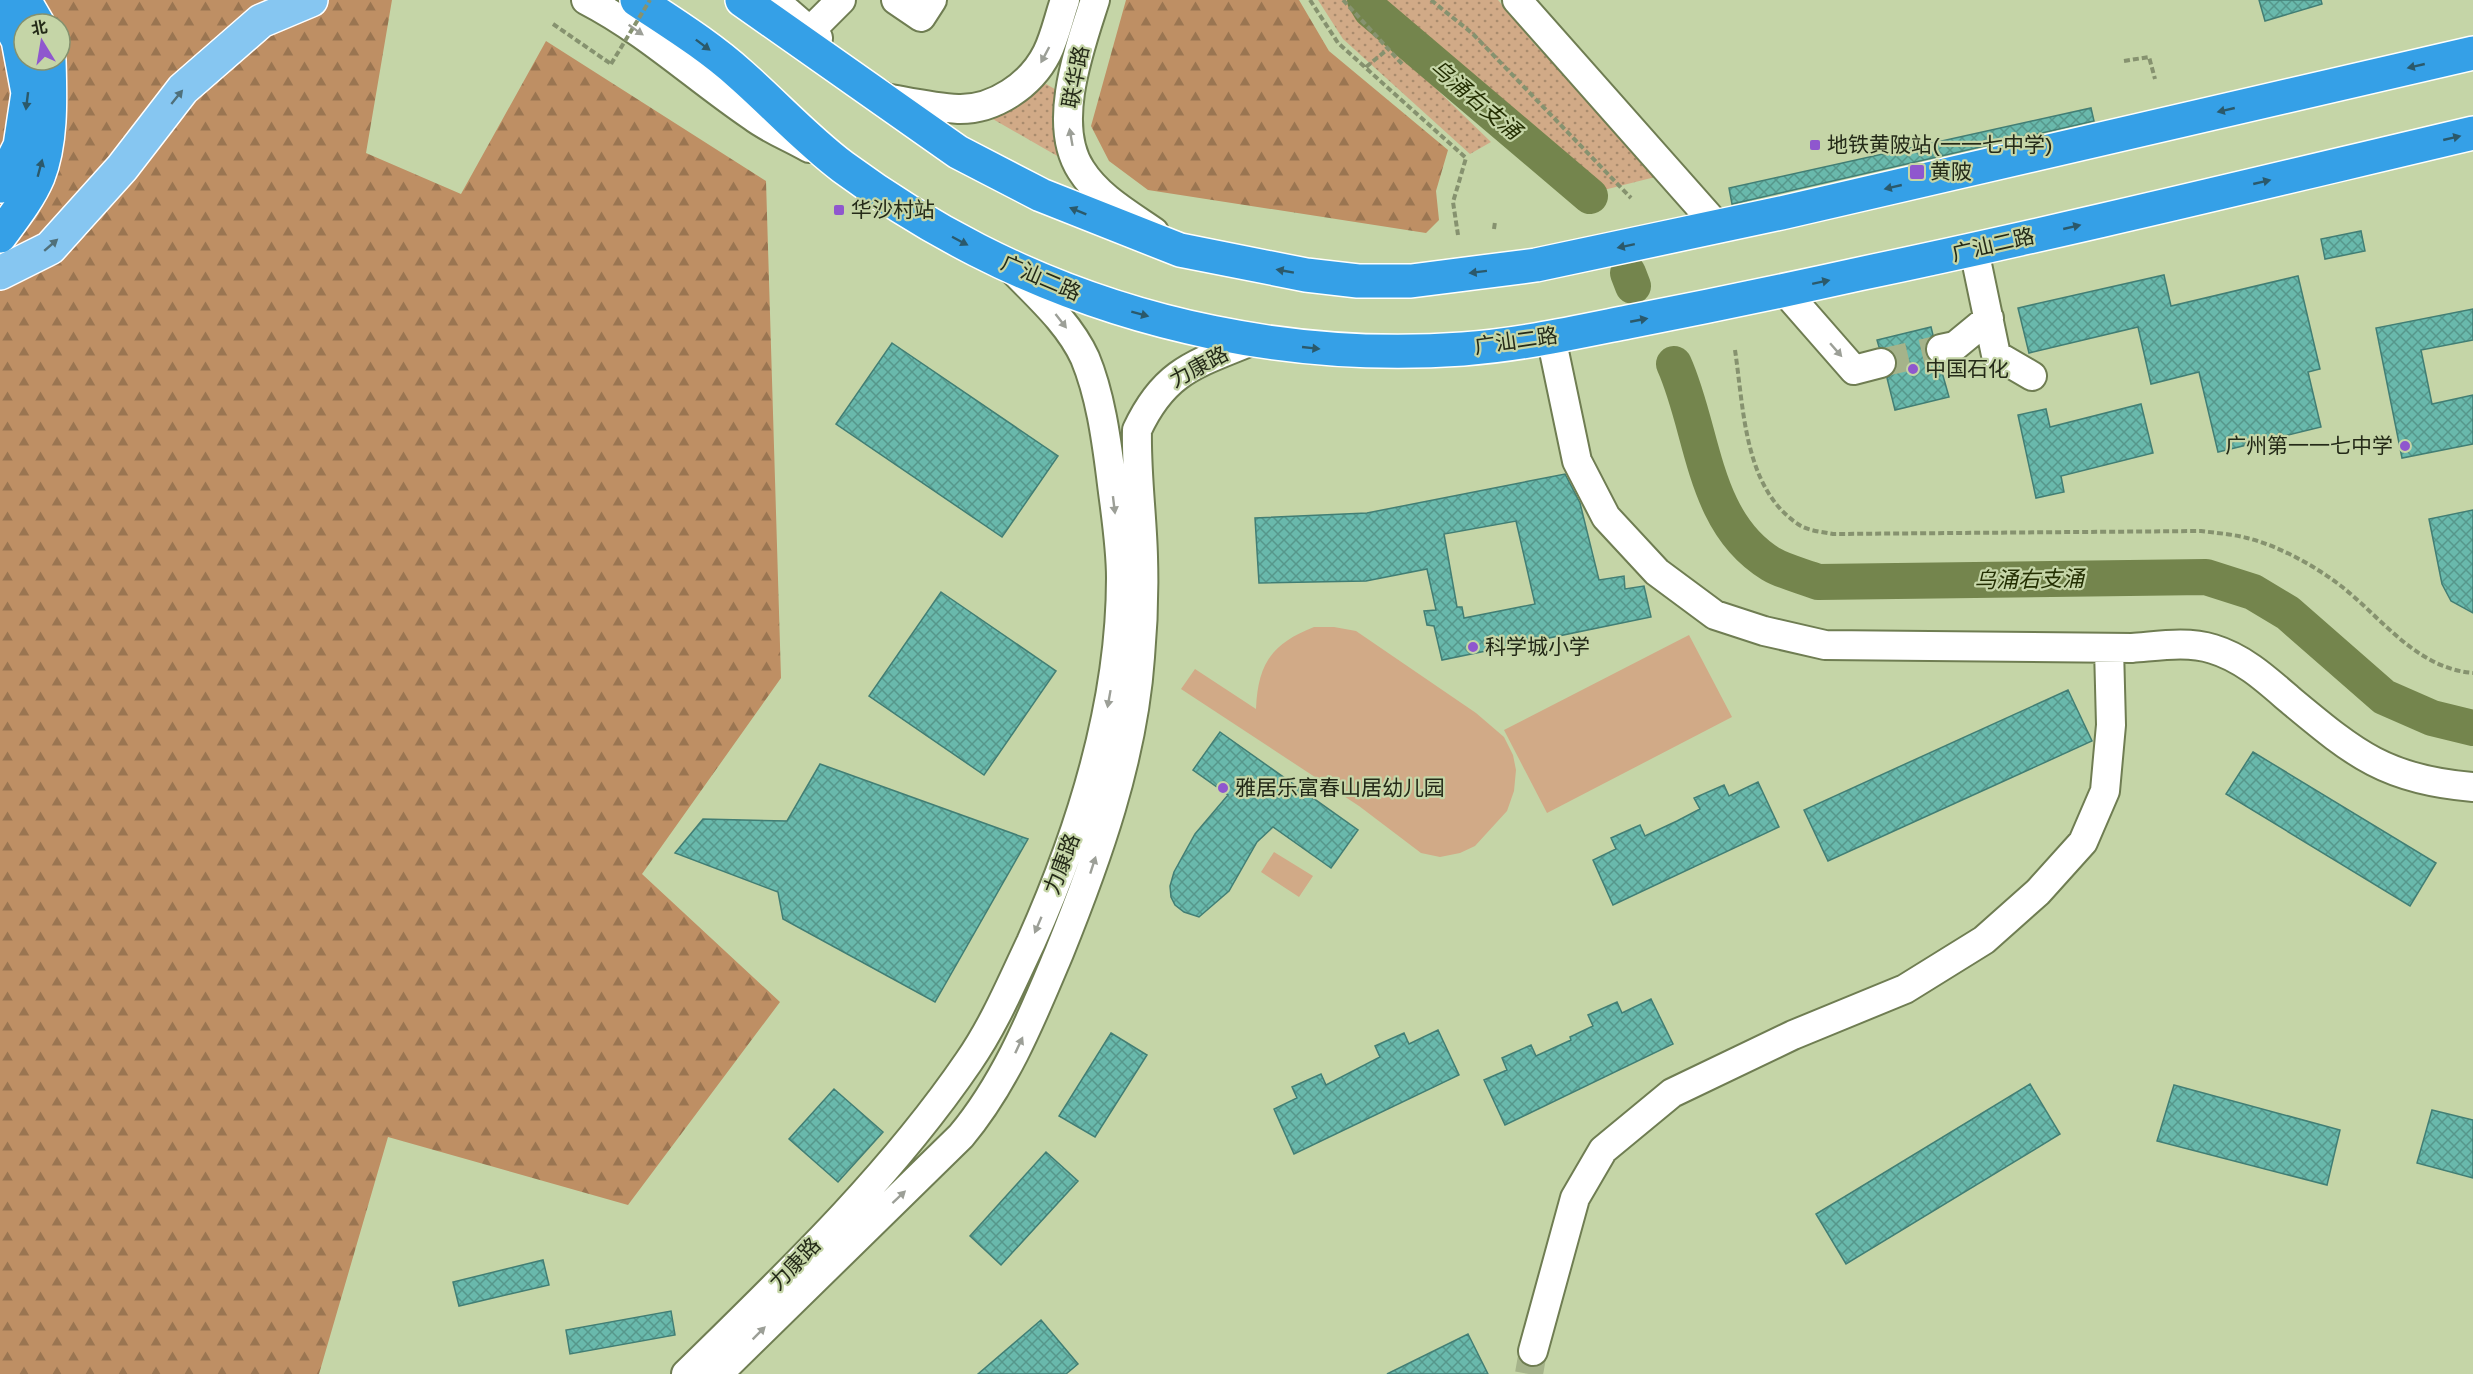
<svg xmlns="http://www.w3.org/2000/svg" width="2473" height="1374" font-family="'Golos Text','Noto Sans SC',sans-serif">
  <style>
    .grass { fill: url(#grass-dots) }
    .forest { fill: url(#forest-firs); fill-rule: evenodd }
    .pitch { fill: #d1aa87 }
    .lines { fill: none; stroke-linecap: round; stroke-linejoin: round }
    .river { stroke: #74854d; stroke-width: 36 }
    .building { fill: url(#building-cross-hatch); stroke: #427e74; stroke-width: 1.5; fill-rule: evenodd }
    .minor-tunnel { stroke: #a5b38a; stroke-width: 28; stroke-dasharray: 28 14; stroke-linecap: butt }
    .minor-casing { stroke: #6f7d52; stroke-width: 32 }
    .major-casing { stroke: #fff; stroke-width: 36 }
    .highway-casing { stroke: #fff; stroke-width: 36 }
    .path { stroke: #86926f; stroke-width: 4; stroke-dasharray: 6 3; stroke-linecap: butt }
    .minor { stroke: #fff; stroke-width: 28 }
    .major { stroke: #86c6f1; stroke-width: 33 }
    .highway { stroke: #35a0e7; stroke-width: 33 }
    .path-bridge { stroke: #86926f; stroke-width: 4; stroke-dasharray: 6 3; stroke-linecap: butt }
    .oneway { fill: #9c9f97 }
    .oneway2 { fill: #2b596b }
    .oneway3 { fill: #50707a }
    .poi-dot { fill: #8f57ce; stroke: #c5d5a7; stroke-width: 2 }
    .labels { text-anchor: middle; stroke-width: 4.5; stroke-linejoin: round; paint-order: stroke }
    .street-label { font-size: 21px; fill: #242a18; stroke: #c5d5a7 }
    .poi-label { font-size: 21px; fill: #242a18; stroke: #c5d5a7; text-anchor: start }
    .water-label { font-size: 22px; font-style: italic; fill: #242f02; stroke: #c5d5a7 }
  </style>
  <defs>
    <pattern id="grass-dots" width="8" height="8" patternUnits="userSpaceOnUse" patternTransform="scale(1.5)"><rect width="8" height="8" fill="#d1aa87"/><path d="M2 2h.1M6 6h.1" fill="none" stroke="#a98b6d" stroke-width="1.8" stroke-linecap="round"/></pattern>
    <pattern id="forest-firs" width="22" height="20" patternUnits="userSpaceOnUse" patternTransform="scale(1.5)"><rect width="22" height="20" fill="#be8f64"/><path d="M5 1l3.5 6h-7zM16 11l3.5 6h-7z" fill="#9a7551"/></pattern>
    <pattern id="building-cross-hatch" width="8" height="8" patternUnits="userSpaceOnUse" patternTransform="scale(1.5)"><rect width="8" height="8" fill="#69b9ac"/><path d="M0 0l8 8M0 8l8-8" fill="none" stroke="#56978b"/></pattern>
  </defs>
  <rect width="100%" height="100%" fill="#c5d5a7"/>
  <path class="grass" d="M1318 0H1352L1396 50 1491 142 1470 154 1343 39Z
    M1377 0H1498L1536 46 1620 130 1655 177 1596 192 1503 113Z
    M1046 84 1060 92 1059 157 991 118Z"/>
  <path class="forest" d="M0 0H392L366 153 461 194 546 41 766 181 781 678 642 874 780 1002 628 1205 388 1137 319 1374H0ZM24 24H60V60H24Z
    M1126 0H1299L1329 51 1448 150 1436 191 1439 220 1426 233 1148 190 1109 161 1091 126Z"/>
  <path class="pitch" d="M1314 627H1334L1356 631 1476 713 1504 737 1513 755 1516 770 1514 791 1507 811 1475 846 1460 853 1440 857 1421 853 1359 806 1181 689 1195 669 1256 709C1258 664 1271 644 1314 627Z
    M1689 635 1732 717 1547 813 1504 730Z
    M1274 852 1313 876 1299 897 1261 872Z"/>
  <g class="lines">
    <path class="river" d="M1365 0 1371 10 1590 196
      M1628 273 1633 286
      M1674 364C1704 431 1702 522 1771 564 1784 572 1803 576 1818 582L2206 577 2253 592 2288 613 2384 697 2432 718 2473 728"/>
  </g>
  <path class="building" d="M2259 0H2321L2322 4 2265 21Z
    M2091 108 2094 121 1732 204 1729 188Z
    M2361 231 2365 251 2325 259 2321 239Z
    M2164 275 2171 306 2298 276 2320 369 2308 372 2321 427 2218 452 2199 372 2151 384 2138 327 2029 353 2018 308Z
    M2473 309V340L2421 350 2432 404 2473 395V444L2402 458 2376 328Z
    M1931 327 1933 335 1926 343 1925 353 1929 360 1940 365 1949 397 1895 410 1887 378 1897 368V359L1892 351 1879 347 1877 340Z
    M892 343 1058 456 1002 537 836 424Z
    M2141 404 2153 453 2061 476 2064 492 2036 498 2018 415 2046 409 2050 427Z
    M1565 474 1580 503 1599 580 1624 576 1625 589 1644 586 1651 617 1442 660 1434 626 1427 625 1424 611 1436 610 1427 569 1366 581 1259 583 1255 518 1367 513ZM1516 521 1535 604 1464 618 1462 607H1457L1444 534Z
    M2473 510V613L2451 601 2442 584 2429 519Z
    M941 592 1056 671 984 775 869 696Z
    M2068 690 2092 741 1828 861 1804 810Z
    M1220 732 1358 830 1331 868 1273 827 1257 842 1229 891 1199 917 1184 912 1175 905 1171 897 1170 886 1174 872 1195 834 1228 795 1193 770Z
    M2253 752 2436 863 2410 906 2226 794Z
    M820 764 1028 839 935 1002 783 919 778 892 675 853 703 819 787 821Z
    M1758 782 1779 827 1613 905 1593 860 1616 849 1611 838 1640 825 1645 836 1677 821 1700 809 1694 798 1724 785 1729 796Z
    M1651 999 1673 1044 1505 1125 1484 1080 1507 1070 1502 1058 1531 1045 1536 1056 1571 1040 1570 1037 1593 1026 1588 1015 1617 1002 1622 1013Z
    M1438 1030 1459 1075 1294 1154 1274 1109 1297 1098 1292 1087 1321 1074 1326 1085 1380 1057 1375 1046 1404 1033 1409 1044Z
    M1111 1033 1147 1055 1095 1137 1059 1116Z
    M2030 1084 2060 1134 1846 1264 1816 1214Z
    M2174 1085 2340 1130 2327 1185 2157 1141Z
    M834 1089 883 1132 838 1182 789 1139Z
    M2432 1110 2473 1120V1178L2417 1163Z
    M1046 1152 1078 1181 1001 1265 970 1236Z
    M543 1260 549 1285 459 1306 453 1282Z
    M671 1311 675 1335 570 1354 566 1330Z
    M1041 1320 1078 1364 1066 1374H978Z
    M1468 1334 1488 1374H1387Z"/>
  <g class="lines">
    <path class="minor-tunnel" d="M1881 363 1941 349
      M1529 1374 1533 1351"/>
    <g class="minor-casing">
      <path id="minor" d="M586 0C646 31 696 78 752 116 769 129 790 137 809 148
        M774 0 818 38
        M896 0 921 17 932 0
        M1095 0C1080 47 1051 124 1081 170 1098 197 1128 214 1154 232
        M1517 0 1718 227
        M810 31 841 0
        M881 95 885 98C908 102 934 108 958 109 994 110 1031 85 1047 53 1055 37 1059 17 1065 0
        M1974 250 1996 355 2032 376
        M1784 290 1854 370 1881 363
        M1551 337 1577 461 1606 517 1657 572 1715 615 1764 631 1825 645 2132 648C2159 646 2187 641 2213 649 2243 658 2266 679 2289 699 2354 753 2385 780 2473 787
        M1941 349 1955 346 1989 318
        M1533 1351 1575 1198 1603 1150 1672 1093 1793 1035 1905 989 1984 940 2038 892 2083 842 2105 791 2111 725 2109 648
        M686 1374C786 1276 890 1177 969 1061 994 1025 1012 982 1031 942 1082 828 1121 704 1121 578 1121 544 1115 510 1111 476 1106 437 1100 394 1085 358 1069 323 1038 296 1012 269
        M718 1374 961 1136C1006 1082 1032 1017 1059 953 1097 859 1133 759 1140 657 1143 624 1144 590 1143 557 1142 515 1136 473 1137 430 1165 370 1196 364 1254 340"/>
    </g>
    <g class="major-casing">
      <path id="major" d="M0 273 50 248 122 168 183 89 261 21 311 0"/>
    </g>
    <g class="highway-casing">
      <path id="highway" d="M24 0 38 24
        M637 0C673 24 709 46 741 75 775 105 807 140 843 167 885 198 930 226 977 250 1126 326 1296 361 1463 349 1518 345 1573 333 1628 322 1705 307 1782 291 1859 274 2065 231 2269 181 2473 133
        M742 0 958 152 1041 195 1180 250 1306 275 1358 281H1411L1536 265 1781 213 2473 53
        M0 7 18 40 28 93 20 146 0 186
        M0 236C14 217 29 198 38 177 52 142 50 97 49 60"/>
    </g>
    <path class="path" d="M1310 0 1338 43 1466 158 1453 202 1458 235
      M1343 0 1403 65
      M1431 0 1473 34 1631 198
      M553 24 611 64
      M2124 61 2149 57 2155 79
      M1366 67 1388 49
      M1494 229 1495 222
      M1735 350C1744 410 1744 491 1801 526 1810 531 1823 532 1833 534L2201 531C2216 533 2232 534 2247 538 2279 546 2315 566 2341 586 2383 619 2416 668 2473 673"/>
    <use href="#minor" class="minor"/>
    <use href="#major" class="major"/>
    <use href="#highway" class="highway"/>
    <path class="path-bridge" d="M611 64 650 0"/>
  </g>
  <defs><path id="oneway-solid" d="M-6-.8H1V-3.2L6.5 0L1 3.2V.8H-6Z" transform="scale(1.5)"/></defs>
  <g class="oneway">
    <use href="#oneway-solid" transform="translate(636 30) rotate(35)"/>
    <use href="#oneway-solid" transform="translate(1045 55) rotate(118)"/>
    <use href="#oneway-solid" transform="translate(1071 137) rotate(-100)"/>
    <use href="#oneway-solid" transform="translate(1061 321) rotate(52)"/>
    <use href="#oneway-solid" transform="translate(1836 350) rotate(49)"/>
    <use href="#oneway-solid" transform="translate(1114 505) rotate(83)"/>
    <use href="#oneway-solid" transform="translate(1109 699) rotate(100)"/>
    <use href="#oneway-solid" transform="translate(1093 865) rotate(-72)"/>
    <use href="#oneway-solid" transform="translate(1038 925) rotate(113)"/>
    <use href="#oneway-solid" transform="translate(1019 1045) rotate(-65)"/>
    <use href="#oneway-solid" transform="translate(899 1197) rotate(-43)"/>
    <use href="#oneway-solid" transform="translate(759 1333) rotate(-45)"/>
  </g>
  <g class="oneway2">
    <use href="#oneway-solid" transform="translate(703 45) rotate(37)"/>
    <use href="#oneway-solid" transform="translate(2416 66) rotate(167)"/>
    <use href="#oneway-solid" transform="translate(27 101) rotate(97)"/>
    <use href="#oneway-solid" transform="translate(2226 110) rotate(167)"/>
    <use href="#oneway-solid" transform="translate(2452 138) rotate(-13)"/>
    <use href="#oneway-solid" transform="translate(40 168) rotate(-75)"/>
    <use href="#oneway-solid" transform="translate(2262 182) rotate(-13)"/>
    <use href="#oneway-solid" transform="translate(1893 187) rotate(167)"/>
    <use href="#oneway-solid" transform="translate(1078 211) rotate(-158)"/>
    <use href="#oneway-solid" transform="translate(2072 227) rotate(-13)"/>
    <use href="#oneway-solid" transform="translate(960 241) rotate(28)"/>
    <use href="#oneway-solid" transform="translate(1626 246) rotate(168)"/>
    <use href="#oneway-solid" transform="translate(1285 271) rotate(-170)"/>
    <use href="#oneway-solid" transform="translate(1478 272) rotate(173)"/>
    <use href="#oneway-solid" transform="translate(1821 282) rotate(-12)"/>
    <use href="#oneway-solid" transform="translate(1140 314) rotate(15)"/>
    <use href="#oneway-solid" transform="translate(1639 320) rotate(-11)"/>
    <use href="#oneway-solid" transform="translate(1311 348) rotate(6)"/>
  </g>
  <g class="oneway3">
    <use href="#oneway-solid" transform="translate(177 97) rotate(-51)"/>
    <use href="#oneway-solid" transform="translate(51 245) rotate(-41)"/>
  </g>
  <g class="poi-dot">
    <rect x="1809" y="139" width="12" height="12" rx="3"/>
    <rect x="1909" y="164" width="16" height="16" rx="3"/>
    <rect x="833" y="204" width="12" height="12" rx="3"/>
    <circle cx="1913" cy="369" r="6"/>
    <circle cx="2405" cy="446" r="6"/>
    <circle cx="1473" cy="647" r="6"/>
    <circle cx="1223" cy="788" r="6"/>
  </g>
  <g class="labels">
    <g class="street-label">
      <text transform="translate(1076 77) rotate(-79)" y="7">联华路</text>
      <text transform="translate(1993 245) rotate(-13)" y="7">广汕二路</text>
      <text transform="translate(1041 278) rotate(23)" y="7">广汕二路</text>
      <text transform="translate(1516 341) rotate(-8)" y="7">广汕二路</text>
      <text transform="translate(1199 367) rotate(-28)" y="7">力康路</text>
      <text transform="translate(1062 864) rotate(-69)" y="7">力康路</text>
      <text transform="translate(795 1264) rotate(-46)" y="7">力康路</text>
    </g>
    <g class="poi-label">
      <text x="1827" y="152">地铁黄陂站(一一七中学)</text>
      <text x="1930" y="179">黄陂</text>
      <text x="851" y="217">华沙村站</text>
      <text x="1925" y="376">中国石化</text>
      <text x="2393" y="453" text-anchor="end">广州第一一七中学</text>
      <text x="1485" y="654">科学城小学</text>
      <text x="1235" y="795">雅居乐富春山居幼儿园</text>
    </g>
    <g class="water-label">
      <text transform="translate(1476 99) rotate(40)" y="8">乌涌右支涌</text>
      <text transform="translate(2029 579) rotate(-1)" y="8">乌涌右支涌</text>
    </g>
  </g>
  <g transform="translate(42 42) rotate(349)"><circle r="28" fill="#c5d5a7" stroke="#85916e" stroke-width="1.5"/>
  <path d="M0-4.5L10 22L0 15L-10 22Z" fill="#8f57ce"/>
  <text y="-9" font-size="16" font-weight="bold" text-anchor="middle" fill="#242a18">北</text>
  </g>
</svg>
